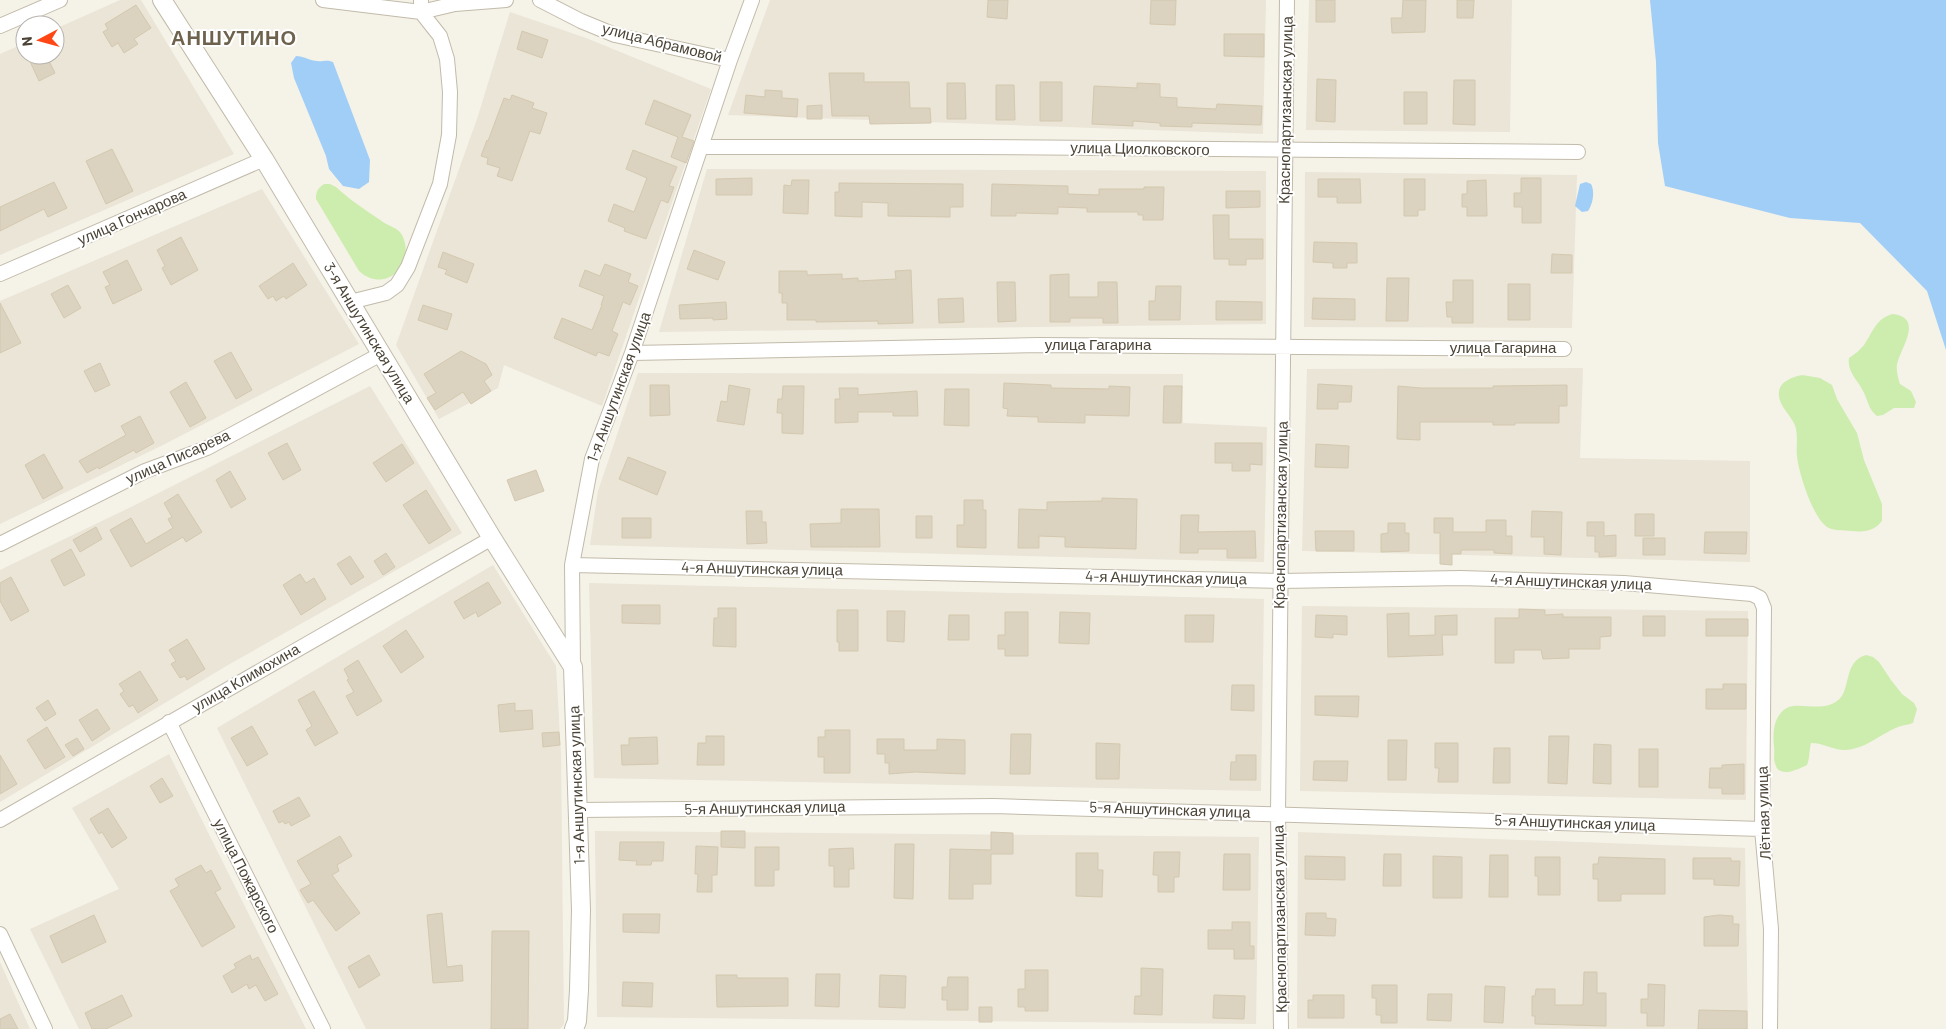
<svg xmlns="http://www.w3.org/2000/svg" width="1946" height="1029" font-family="Barlow,sans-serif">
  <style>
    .residential { fill: #eae5d6 }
    .green { fill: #cdedae }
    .water { fill: #a0cef7 }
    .building { fill: #dbd2bf; stroke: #d4c8af }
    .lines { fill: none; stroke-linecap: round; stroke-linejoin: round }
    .minor-casing { stroke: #c2bbaa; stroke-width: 16 }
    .tertiary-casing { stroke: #c2bbaa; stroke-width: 20 }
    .minor { stroke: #fff; stroke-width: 14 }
    .tertiary { stroke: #fff; stroke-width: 18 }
    .labels { text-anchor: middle; stroke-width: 4; stroke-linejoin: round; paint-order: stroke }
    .street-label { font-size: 15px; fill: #4a4336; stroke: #fff }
    .district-label { font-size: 20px; font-weight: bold; letter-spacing: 1px; fill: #6e624c; stroke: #fff }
  </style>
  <rect width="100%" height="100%" fill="#f5f2e8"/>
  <path class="residential" d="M120 0H141L234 154 0 255V54L25 43V55H55V29Z
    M770 0H1266L1263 134 728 115Z
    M1309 0H1512L1510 132 1306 130Z
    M510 12 586 38 711 89 602 406 504 365 498 388 439 419 396 345 477 119Z
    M707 169 1266 171V324L659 332Z
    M1305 172 1577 175 1572 328 1304 327Z
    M262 189 359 344 163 445 0 524V301Z
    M1583 368 1580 458 1750 461V562L1302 551 1307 369Z
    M638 373 1183 374V423L1267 427 1264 562 590 545 598 491Z
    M370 386 462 533 228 665 0 802V570L131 507Z
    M493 565 556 666 561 755 564 1024 560 1029H366L217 728Z
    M589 583 1264 599 1261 791 594 778Z
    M1302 606 1748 611 1746 800 1300 791Z
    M169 754 306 1029H79L30 929 119 889 72 808Z
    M595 831 1259 837 1256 1024 597 1017Z
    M1298 832 1745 848 1748 1029 1297 1028Z
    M0 962 30 1029H0Z"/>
  <path class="green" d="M324 184H330L336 187C350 200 367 211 383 222 389 226 398 228 402 235 417 264 385 295 359 271L316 199C316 191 318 188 324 184Z
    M1893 314C1924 318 1901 347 1897 364 1896 370 1898 378 1900 384L1911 391 1916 402 1914 408H1894L1883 415 1877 416C1868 409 1868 400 1863 391 1857 379 1847 372 1849 358 1855 354 1860 350 1864 345 1873 332 1876 318 1893 314Z
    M1802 375 1820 378 1832 385 1837 399 1857 433 1864 460 1882 504V521C1873 532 1864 532 1851 531 1844 530 1835 531 1829 528 1814 522 1798 471 1797 456 1796 447 1798 438 1796 429 1794 417 1777 406 1779 392 1780 381 1793 377 1802 375Z
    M1866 655 1873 657 1879 662 1891 680 1902 694 1914 703 1917 709 1913 723C1908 725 1903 725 1898 727 1880 734 1866 749 1845 750 1833 750 1823 743 1811 743 1809 751 1810 758 1807 765 1797 770 1778 779 1775 763 1773 758 1775 752 1774 747 1773 736 1773 723 1780 714 1792 696 1818 715 1837 701 1852 691 1842 662 1866 655Z"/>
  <path class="water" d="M1650 0H1946V350L1927 291 1860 223 1790 218 1665 186 1658 143 1656 62Z
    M296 56C303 56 311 61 317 61 324 62 326 59 333 62L370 160 369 182 359 189 343 186 329 169 326 156 294 78 291 63Z
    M1586 182 1591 184C1595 191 1593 204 1588 211L1582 212 1575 206 1580 184Z"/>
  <path class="building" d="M988 0H1008L1007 19 987 17Z
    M1151 0H1176L1175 25 1150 24Z
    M1316 0H1335V22H1316Z
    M1403 0H1426L1425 32 1392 33 1391 18H1402Z
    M1457 0H1474L1473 18H1457Z
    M136 5 151 28 134 39 138 44 124 53 118 43 112 47 103 32 108 29 105 24Z
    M522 31 548 40 542 58 517 49Z
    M1224 34H1264V57L1224 56Z
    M27 55H46L55 73 39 81Z
    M829 73H864V82H909L910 108H930L931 123 870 124 869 116H832Z
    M1317 79 1336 80 1335 122 1316 121Z
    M1454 80H1475V125L1453 124Z
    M1040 82H1062V121H1040Z
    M947 83H965L966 119H947Z
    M1137 83 1160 84V97L1177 98V107L1216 109 1217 104 1262 106 1261 125 1192 123V127L1160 126V123L1133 121V126L1092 124 1094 86 1137 88Z
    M996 85H1014L1015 120H996Z
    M765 90 782 91V98L798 99 797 117 744 113 746 95 765 97Z
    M1404 92H1427V124H1404Z
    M512 95 534 103 532 108 547 113 540 134 530 131 512 181 497 176 500 168 487 164 488 158 481 156 487 140 488 141 504 98 510 100Z
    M654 100 691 115 682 137 694 141 686 163 671 157 678 137 645 124Z
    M822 105V119H807V106Z
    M112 149 133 191 106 204 86 161Z
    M633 150 677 167 669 186 674 187 668 203 661 200 646 239 624 231 625 228 608 221 614 204 634 212 647 178 626 169Z
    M752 178V195H716V179Z
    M1521 178H1541V223H1522V207H1514V193H1521Z
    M1318 179H1360L1361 203H1337V197H1318Z
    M1404 179H1425V210H1418V216H1404Z
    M792 180H809L808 214 783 213 784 185 791 186Z
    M1486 180 1487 216H1467V207H1462V194H1467V181Z
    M54 182 67 208 48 217 44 209 0 231V207Z
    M839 183 963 184V207H950V217L888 216V203L862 202V217L835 216V192H839Z
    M992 184 1068 186V194L1099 195V189H1144V187H1164L1163 220H1143V215H1138V212H1087V208L1058 207V214L1016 213V216H991Z
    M1226 191H1260V207L1226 208Z
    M1213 215H1229V239H1263V259H1246V265H1229V259H1214Z
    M181 237 198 270 171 285 162 268 165 266 157 250Z
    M1314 242 1357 243V263H1347V268H1333V263L1313 262Z
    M694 250 725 262 718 280 687 269Z
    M443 252 474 264 467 283 445 274 447 270 438 267Z
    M1552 254 1572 255V273H1551Z
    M127 260 142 290 113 304 105 287 110 285 103 272Z
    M293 263 307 285 286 299 284 296 276 301 273 296 268 299 259 286Z
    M605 264 631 274 628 282 638 286 630 305 623 302 612 331 618 334 609 356 598 352 596 356 554 338 562 318 592 330 602 305H601L604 296 579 286 585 270 600 276Z
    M911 270 913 323 878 324V321L816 322V320H787V303H782V293H779V271H807V275L842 274V279L858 278V281L896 279 895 271Z
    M1069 274V297H1098V282H1117L1118 323H1103V318H1070V322H1050V275Z
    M1387 278H1409L1408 321H1386Z
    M1453 280H1473V323H1452V317H1447L1446 302H1453Z
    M997 282H1015L1016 321 998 322Z
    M1508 284H1530V320H1508Z
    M68 285 81 308 64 318 51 294Z
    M1156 286H1181L1180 320H1149V301H1155Z
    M963 298 964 322 939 323 938 299Z
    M1313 298 1355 299V320L1312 319Z
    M1216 301 1262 302V320H1216Z
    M726 302 727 319 713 320V318L680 319 679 305Z
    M0 303 21 343 0 353Z
    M423 305 452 314 447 330 418 320Z
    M461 351 486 364 492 375 484 381 491 391 471 404 463 392 435 410 427 398 436 393 424 374Z
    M231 352 252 390 236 399 214 361Z
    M100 363 110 385 95 392 84 371Z
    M186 382 206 418 190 427 170 392Z
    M1004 383 1051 385V388L1109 389V386L1130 387 1129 416 1085 415V423L1038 422V417L1007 416 1008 409 1003 408Z
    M1318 384 1352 386 1351 402H1338V409H1317Z
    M650 385H669L670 415 650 416Z
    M729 385 750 389 744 425 717 421 721 401 727 402Z
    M1567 385V406H1559V423H1515V425H1493V422H1420V440L1397 439 1398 386 1421 388H1493V386Z
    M783 386H804L803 434 782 433V413H777L778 399H782Z
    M1164 386H1182L1181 423H1163Z
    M839 388H858V395L917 391 918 416H893V412H858V422L835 423V399H840Z
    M945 389H969V426L944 425Z
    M140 416 154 443 136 453 134 450 99 469 98 467 87 473 79 461 126 435 121 426Z
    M287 443 301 470 283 480 268 453Z
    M1215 443H1262V465L1250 464V471H1232V463H1215Z
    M402 444 414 463 386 482 373 463Z
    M1316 444 1349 446 1348 468 1315 467Z
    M44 454 63 488 43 499 25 465Z
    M628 457 666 472 657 495 619 479Z
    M536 470 544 491 515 501 507 480Z
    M230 471 246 499 231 508 216 480Z
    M426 490 451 530 429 544 403 505Z
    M178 494 202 532 186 542 183 537 131 567 110 530 131 518 146 544 173 528 168 519 172 517 164 503Z
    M1102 498 1137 499 1136 549 1065 547V537L1039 536V548H1018L1019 509 1047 510V502L1102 501Z
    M964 500H983V510H986V548L957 547V525H964Z
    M841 509H879L880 547H811L810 524 841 523Z
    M746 511H762V522H766L767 543 747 544Z
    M1532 511 1562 512 1561 555 1544 554V537H1531Z
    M1635 514H1654V536H1635Z
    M1181 515H1199L1198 532 1255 531 1256 558H1227V549H1198V553H1180Z
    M916 516H932V538H916Z
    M622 518H651V538H622Z
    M1434 518H1453V532H1486V520H1506V536H1512V554L1494 553V550H1461V554H1452V565L1440 564V533H1434Z
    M1587 522H1604V536L1616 535V556L1599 557V552H1595V536H1587Z
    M1388 523H1405V533H1409V551L1381 552V534L1388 533Z
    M96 527 102 539 80 552 73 540Z
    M1315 531H1354V551H1316Z
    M1705 532H1747L1746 554 1704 553Z
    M1643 538H1665V555H1643Z
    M71 549 85 575 64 586 51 560Z
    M386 553 395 567 383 575 374 561Z
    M350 556 364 577 351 585 337 564Z
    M300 574 306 583 314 578 326 599 301 615 283 585Z
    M11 577 29 611 11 621 0 601V583Z
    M488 582 501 603 478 617 476 612 464 619 454 602Z
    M622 605H660V624L622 623Z
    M718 608H736V647L713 646 714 618H718Z
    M1519 609 1545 610V615L1563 614V617H1611V636L1600 637V649H1569V658L1543 659 1541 650H1514V663H1495V618H1519Z
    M837 610H858V651H839V642H837Z
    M887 611H905L904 642 887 641Z
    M1005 612H1028V656H1005V649H998V635H1005Z
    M1060 612 1090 613 1089 644 1059 643Z
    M1409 613V636L1435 635V616L1457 615V635H1442L1443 655 1388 657 1387 614Z
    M949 615H969V640H948Z
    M1185 615H1214L1213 642H1185Z
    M1316 615 1347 616V635L1333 634V638L1315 637Z
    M1643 616H1665V636H1643Z
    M1706 619H1748V636H1706Z
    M406 630 424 657 401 673 383 646Z
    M187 639 205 669 187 680 185 676 180 678 171 664 176 661 169 650Z
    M358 660 382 701 357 716 346 696 354 692 347 680 349 679 344 669Z
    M140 671 158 700 138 713 133 705 129 707 120 694 124 691 119 684Z
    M1723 684H1746V709H1706V689H1723Z
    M1232 685H1254V711L1231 710Z
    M314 691 338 733 315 746 306 730 312 726 298 700Z
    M1315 696H1359L1358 717 1315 715Z
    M48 700 56 714 45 721 36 708Z
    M515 703V711L532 710 533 729 500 732 498 705Z
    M97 709 110 729 92 741 79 720Z
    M252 726 268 754 247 766 231 738Z
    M47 727 65 757 45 769 27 740Z
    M825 730H850V773H824V757H818V737H825Z
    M559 732 560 745 543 747 542 733Z
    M1011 734H1031L1030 774H1010Z
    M706 736H724V765H697L698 743H706Z
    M1549 736H1569L1567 784 1548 783Z
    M657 737 658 764 622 765 621 745H629V738Z
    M77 738 84 749 73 756 65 745Z
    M877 739H904V750H937V739L965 740V774L915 772 889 774V763H885V754H877Z
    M1388 740H1407L1406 780H1388Z
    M1096 743 1120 744 1119 779H1096Z
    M1435 743H1458V782H1438L1439 768H1435Z
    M1594 744 1611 745V784L1593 783Z
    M1494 748H1510V783H1493Z
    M1639 749H1658V787H1639Z
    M0 755 17 784 0 794Z
    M1236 755H1256V780H1230L1231 762H1236Z
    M1314 761H1348L1347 781 1313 780Z
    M1744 764V794H1722V788H1709L1710 768H1722V765Z
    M162 778 173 796 160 803 150 786Z
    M299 797 310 816 291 826 289 822 285 824 283 821 279 823 273 811Z
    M108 808 127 838 112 848 102 832 99 834 90 819Z
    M721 831H745V848L721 847Z
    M991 832 1013 833V854H991V884H973V899H949L950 849 991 850Z
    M340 836 352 856 337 865 339 871 332 875 360 913 336 931 313 900 308 903 300 890 311 884 297 861Z
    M620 842H664L663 861H652L651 865H636L637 861 619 860Z
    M895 844H914L913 899 894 898Z
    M696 846 718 847 717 875H712V892H697L698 874H695Z
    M755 847H779V870H774V886H755Z
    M853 848 854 869H849V887H834V866H829V849Z
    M1154 852H1180L1179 877H1174V892H1158V875H1153Z
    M1076 853H1098V870H1103L1102 897 1076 896Z
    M1224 854H1250V890H1223Z
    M1384 854H1401V886H1383Z
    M1490 855H1508V897H1489Z
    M1305 856 1345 857V880L1305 879Z
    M1433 856 1462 857V898H1433Z
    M1535 857H1560V895H1538V876H1535Z
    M1599 857 1665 859V894H1621V901H1598V879H1593V864H1598Z
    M1693 858H1731V861H1740L1739 886 1714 885V879H1693Z
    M201 865 206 873 211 870 221 889 215 892 235 927 202 947 170 891 179 886 175 879Z
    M442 913 447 967 462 965 463 981 433 983 427 915Z
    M1306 913H1326V918L1336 919 1335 936 1305 935Z
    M623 914H660L659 933 623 932Z
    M94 915 106 942 62 963 50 936Z
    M1719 915 1733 916V924H1739L1738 946H1704V917Z
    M1232 922H1250V946H1254V959H1234V949H1208V930H1232Z
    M492 931H529L528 1029H491Z
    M250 955 252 960 258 957 278 994 265 1001 256 985 249 989 247 984 232 993 223 976 236 968 234 964Z
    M369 955 380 975 359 988 348 967Z
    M1141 968 1163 969 1162 1015 1134 1014 1135 996H1141Z
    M1025 970H1048V1011H1025V1007H1018V989H1025Z
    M1584 972H1597V993H1606V1026L1535 1024V1016H1532V996H1535L1536 989H1555V1005H1583Z
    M816 974H840L839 1007 815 1006Z
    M716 975H737V978H788V1006L717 1007Z
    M880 975 906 976 905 1008 879 1007Z
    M948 977H968V1010H947V1000H942V987H947Z
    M623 982 653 983 652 1007 622 1006Z
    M1648 984 1665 985 1664 1026H1647V1013H1641V999H1648Z
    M1372 985H1397V1023H1381V1015H1376V998H1372Z
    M1485 986 1505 987 1503 1023 1484 1022Z
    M1428 994H1452L1451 1021 1427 1020Z
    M122 995 132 1016 106 1029H92L85 1013Z
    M1214 995 1245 996 1244 1019 1213 1018Z
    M1313 995H1344V1018H1308V1000H1313Z
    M979 1007H992V1022H979Z
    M1699 1010 1747 1011V1029H1698Z
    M10 1014 18 1029H0V1019Z"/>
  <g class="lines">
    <g class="minor-casing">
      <path id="minor" d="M323 0 421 12 455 4 506 0
        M540 0 581 21 615 35 730 60
        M0 26 60 0
        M702 147H974L1578 152
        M0 274 264 159
        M350 302 386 293 397 285 408 267 440 184 449 135 450 92 447 59 440 36 421 12V0
        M632 353 1038 345 1564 349
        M0 544 145 471 207 448 381 354
        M572 565 1281 581 1461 578 1624 583 1752 594 1760 598 1764 608 1762 829 1771 929 1770 1029
        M573 667 572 565 592 459 632 353 730 60 752 0
        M169 722 323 1029
        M579 810 994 806 1762 829
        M0 820 492 538
        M0 934 45 1029
        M1281 1029 1278 813 1287 0"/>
    </g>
    <g class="tertiary-casing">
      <path id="tertiary" d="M162 0 264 159 492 538 573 667 581 910 579 990 577 1021 574 1029"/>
    </g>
    <use href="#minor" class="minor"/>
    <use href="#tertiary" class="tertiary"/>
  </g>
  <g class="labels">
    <g class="street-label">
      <text transform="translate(662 43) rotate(14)" y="5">улица Абрамовой</text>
      <text transform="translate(1286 110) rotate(-89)" y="5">Краснопартизанская улица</text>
      <text transform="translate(1140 149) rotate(1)" y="5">улица Циолковского</text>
      <text transform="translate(132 217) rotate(-24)" y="5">улица Гончарова</text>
      <text transform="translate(369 333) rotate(59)" y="5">3-я Аншутинская улица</text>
      <text x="1098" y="350">улица Гагарина</text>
      <text x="1503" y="353">улица Гагарина</text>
      <text transform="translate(619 387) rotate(-70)" y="5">1-я Аншутинская улица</text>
      <text transform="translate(178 457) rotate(-24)" y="5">улица Писарева</text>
      <text transform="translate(1281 515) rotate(-89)" y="5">Краснопартизанская улица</text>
      <text transform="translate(762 569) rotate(1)" y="5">4-я Аншутинская улица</text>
      <text transform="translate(1166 578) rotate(1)" y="5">4-я Аншутинская улица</text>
      <text transform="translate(1571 582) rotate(2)" y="5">4-я Аншутинская улица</text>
      <text transform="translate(246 678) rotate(-30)" y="5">улица Климохина</text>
      <text transform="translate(577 785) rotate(-92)" y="5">1-я Аншутинская улица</text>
      <text transform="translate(765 808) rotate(-1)" y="5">5-я Аншутинская улица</text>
      <text transform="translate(1170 810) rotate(2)" y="5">5-я Аншутинская улица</text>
      <text transform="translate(1764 813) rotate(-92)" y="5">Лётная улица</text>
      <text transform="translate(1575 823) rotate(2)" y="5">5-я Аншутинская улица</text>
      <text transform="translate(246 876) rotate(63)" y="5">улица Пожарского</text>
      <text transform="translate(1280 919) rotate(-91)" y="5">Краснопартизанская улица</text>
    </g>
    <g class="district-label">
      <text x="234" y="45">АНШУТИНО</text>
    </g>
  </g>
  <g transform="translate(40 40) rotate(264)"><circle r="24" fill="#ffffff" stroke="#b7b4af"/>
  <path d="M0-4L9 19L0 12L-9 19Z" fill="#ff4716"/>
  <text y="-8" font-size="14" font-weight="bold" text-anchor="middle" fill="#4a4336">N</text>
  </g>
</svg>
